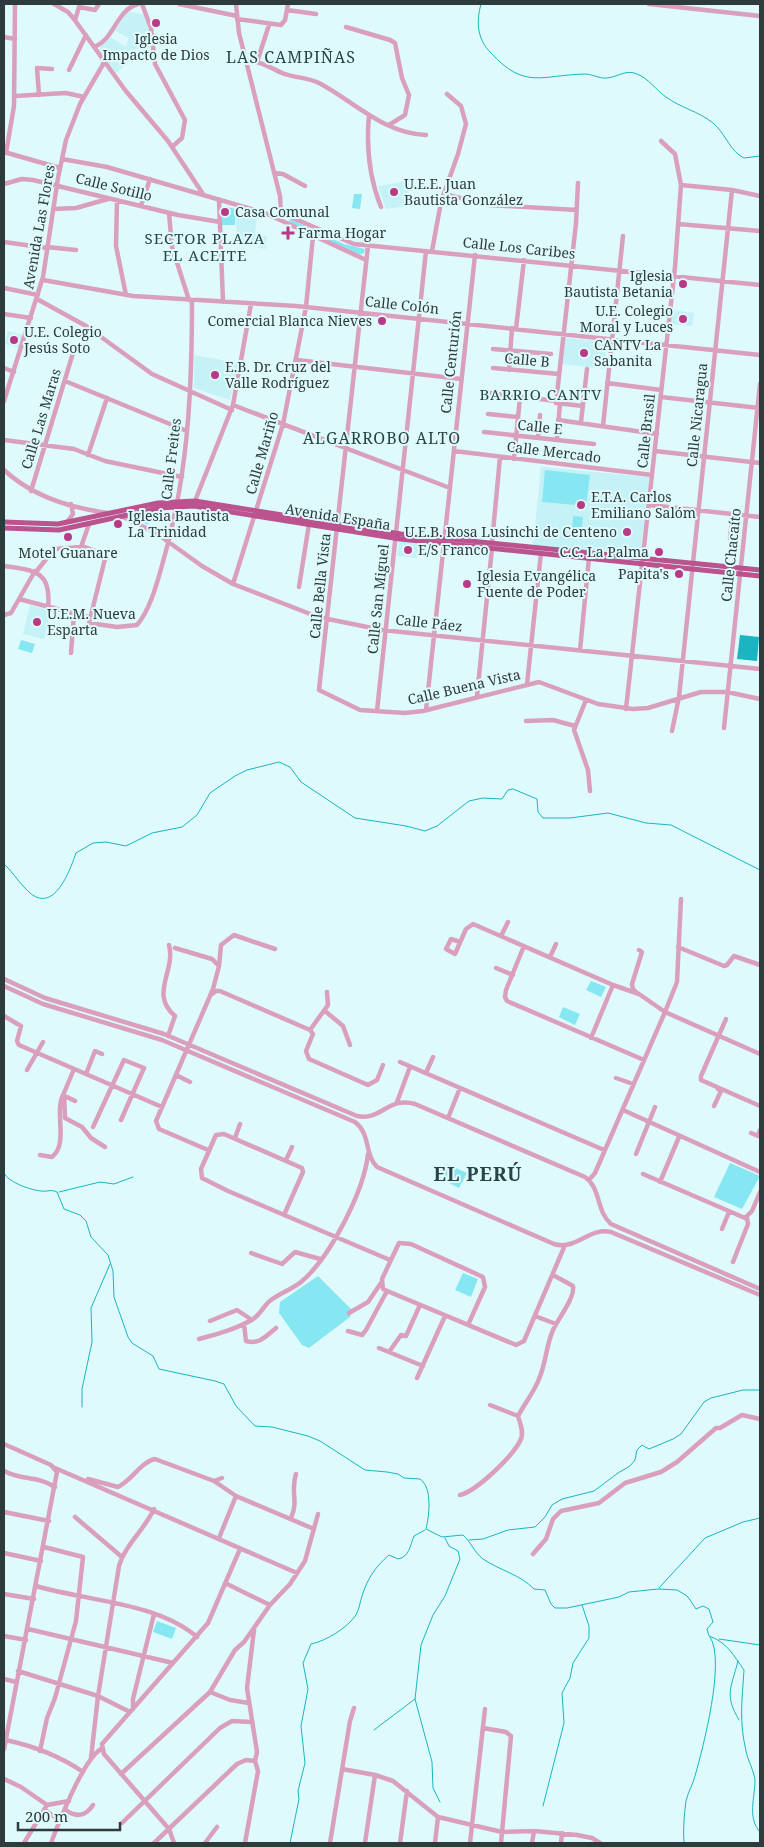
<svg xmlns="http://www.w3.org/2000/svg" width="764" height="1847" font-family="'Noto Serif',serif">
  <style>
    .built { fill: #c5f2f7 }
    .green { fill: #86e7f2 }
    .water { fill: #1ab4c2 }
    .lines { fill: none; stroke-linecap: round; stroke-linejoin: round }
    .stream { stroke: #1ab4c2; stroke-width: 1 }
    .minor { stroke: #da9fbd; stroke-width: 4.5 }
    .major { stroke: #ba538e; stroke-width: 5 }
    .poi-dot { fill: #b83986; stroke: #defafd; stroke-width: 2 }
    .labels { text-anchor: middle; stroke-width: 4; stroke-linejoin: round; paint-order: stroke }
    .poi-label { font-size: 14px; fill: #2d3b3c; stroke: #defafd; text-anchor: start }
    .street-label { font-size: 14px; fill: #2d3b3c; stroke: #defafd }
    .neighbourhood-label { font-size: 15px; letter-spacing: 1px; fill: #274549; stroke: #defafd }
    .quarter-label { font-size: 16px; letter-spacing: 1px; fill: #274549; stroke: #defafd }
    .district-label { font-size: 19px; font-weight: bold; letter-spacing: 1px; fill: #274549; stroke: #defafd }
  </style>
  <rect width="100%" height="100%" fill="#defafd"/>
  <path class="built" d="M128 11 144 15 150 33V47L129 50 133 58 116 73 100 51V45L110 37 126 47 129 38 115 31Z
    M409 181 407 206 386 209 378 186Z
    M235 213 257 216 255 234 267 236 266 249 259 248 256 244 237 237Z
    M673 310 694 313 692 326 671 324Z
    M8 331 23 335 19 348 5 344Z
    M565 338 607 342 604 369 562 364Z
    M194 355 238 363 230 400 194 388Z
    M541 467 649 477 640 555 533 545Z
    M399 541 419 543 417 558 397 556Z
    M30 605 51 611 44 639 23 634Z"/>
  <path class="green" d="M354 194H362L360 209 352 208Z
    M228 207 235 209V225H222V210Z
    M290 219 344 244 365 249 364 253 359 255 289 222Z
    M545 470 590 475 586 506 542 502Z
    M149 513 148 525 134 518 135 515Z
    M573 516 583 517 581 534 572 533Z
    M21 640 35 644 32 653 18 649Z
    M591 981 606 987 601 997 586 990Z
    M563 1007 580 1014 575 1025 559 1017Z
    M730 1163 760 1176 742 1209 714 1197Z
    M447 1164 467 1173 459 1188 441 1179Z
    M463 1273 478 1279 471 1297 455 1290Z
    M318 1276 352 1310 350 1317 309 1348 302 1345 279 1313 280 1302Z
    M157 1621 176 1628 172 1639 153 1632Z"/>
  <path class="water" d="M740 635 759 637 757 661 737 659Z"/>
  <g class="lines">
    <path class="stream" d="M481 4C476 22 477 39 491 53 525 90 541 75 585 74 592 74 600 79 607 78 618 77 626 69 637 74 648 78 656 90 666 97 681 108 698 111 713 123 724 132 728 146 739 155L744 158 760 156
      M4 864C12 871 17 880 25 888 52 919 69 873 76 853L93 843 106 842 126 846 152 833 182 827 197 815 210 793 235 776 247 770 279 762 290 767 301 782 355 818 406 826 425 831 437 826 469 801 483 798 502 799 508 790 513 789 537 799 538 812 543 818H570L608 813 646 823 671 825 760 870
      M4 1173C8 1182 30 1190 41 1191 47 1192 51 1189 57 1192L64 1209 80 1215 86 1221 91 1237 108 1255 113 1271 114 1297 128 1337 132 1343 153 1356 159 1369 215 1381 224 1384 236 1406 255 1426 272 1427 308 1436 320 1441 365 1470 387 1472 398 1474 404 1478 420 1479C433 1488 429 1516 426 1529L442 1537 463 1535C471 1542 474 1552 483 1559 499 1570 521 1575 534 1589L545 1590 551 1604 555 1608H567L619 1597 629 1592 658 1589 677 1590 684 1594 688 1597 696 1609 703 1606 709 1609 713 1622 707 1629 709 1636C727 1642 734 1656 744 1670 742 1701 739 1721 746 1751 748 1761 754 1771 755 1780 755 1798 747 1818 760 1832
      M59 1192 100 1182 114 1184 133 1177
      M82 1407V1389L92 1342 91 1308 110 1264
      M469 1540 483 1539 508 1530 535 1527 545 1517 552 1505 562 1499 594 1491 618 1473 630 1466 635 1460 637 1450 642 1445 649 1449 673 1439 681 1434 704 1402 711 1398 743 1390H760
      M659 1588 705 1538 743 1522 760 1518
      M719 1639 760 1645
      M738 1661C731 1689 724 1694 739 1720
      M374 1730 415 1699
      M440 1802 433 1788 432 1762 415 1699 421 1645 433 1615 445 1596 460 1559 458 1551 449 1546 445 1538
      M543 1806 564 1723 562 1693 570 1678 573 1663 589 1638V1626L582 1605
      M290 1843 299 1799 298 1791 305 1763 301 1726 308 1689 303 1663 311 1644C326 1641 347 1628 356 1615 359 1610 360 1602 362 1596 367 1579 376 1566 389 1555L398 1559C409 1557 410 1546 414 1536L425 1530
      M684 1843C683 1830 684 1815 686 1801 688 1792 693 1784 695 1776 703 1748 726 1660 710 1637"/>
    <path class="minor" d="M54 4 68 12 74 19 125 90 168 141 203 194
      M142 4 151 28 155 64 185 120 182 138 172 147
      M179 4 237 16
      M236 4 239 33 280 196 281 215
      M649 4 760 16
      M79 7 95 10 99 4
      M287 10 316 14
      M237 19 281 25 285 20 288 4
      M75 20 80 4
      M346 27 390 40 395 43 402 78 409 95 405 115 389 125
      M4 37 15 39
      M94 47C115 39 116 10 138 4
      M246 61C258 60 271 68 282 73 294 78 307 77 319 83 355 102 383 133 426 135
      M257 62 269 25
      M69 70 86 35
      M39 95 37 68 52 69
      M15 96 66 93 84 97
      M369 115C366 147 369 177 381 207
      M4 152 60 168
      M6 153 14 106 15 4
      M62 159 107 167 265 213 366 260
      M274 173 283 174 305 186
      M578 183 576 223 556 403 583 406
      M4 184 22 179 33 180 178 215 220 222
      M681 185 732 190 760 196
      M444 194 489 205 577 210
      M117 200 116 246 126 295
      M219 200 223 302
      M141 206 150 179
      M53 209 76 208 108 199
      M169 213 172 247 189 300
      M281 213 354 244 760 285
      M678 224 760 231
      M4 242 47 248
      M368 246 319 690 360 710 405 713 423 711 539 682 598 704 633 709 648 708 701 692H727L760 699
      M47 247 76 250
      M432 251 441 202 458 154 466 124 461 106 447 94
      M43 280 133 296 296 306 760 355
      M4 288 38 295
      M37 299 86 326 152 374 232 410
      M4 314 31 318
      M516 329 524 260
      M493 349 551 354
      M297 360 461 379
      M4 368 14 372
      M493 368 559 374
      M509 370 512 328
      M65 381 187 431
      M607 383 661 390
      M489 393 556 401
      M661 397 759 408
      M4 401 43 277 58 178 66 140 80 104 105 61
      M233 405 450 488
      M488 414 518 417
      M558 420 657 434
      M581 422 587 369
      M603 426 623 236
      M484 432 594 444
      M538 438 540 415
      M4 440 74 449 105 461 182 477
      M557 440 560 403
      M454 451 652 475
      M655 451 760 463
      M88 455 107 398
      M514 459 520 397
      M4 470C32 496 70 508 108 513
      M31 491 73 353
      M195 501 233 405 251 304
      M649 505 760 517
      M121 516 156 533 202 566 233 584 318 617 382 630 760 669
      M67 522 73 514 71 504
      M730 538 733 514
      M492 543 500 457
      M82 546 106 555 89 623 117 627 137 625C149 611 156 587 161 569 188 479 192 393 192 300
      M4 566C34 570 52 571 48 607
      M36 572 54 549 81 547 89 524
      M233 584 283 424 306 307 313 236
      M299 587 309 524
      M19 599 91 618
      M4 615 11 613 35 571
      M580 650 589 558
      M71 653 74 614
      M527 684 541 553
      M477 696 492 548
      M586 700 574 730 588 770 590 791
      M626 709 675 267 681 185 675 154 661 141
      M426 710 475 255
      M377 711 426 251
      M526 721 553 720 575 726
      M724 728 760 384
      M672 731 679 697 732 190
      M501 936 508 922
      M460 942 451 939 446 949 455 954 466 929 473 924 613 985 591 1038
      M524 946 506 990 505 997 507 1001 644 1060
      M678 947 724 966 727 965 734 956 760 965
      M175 948 212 959 218 965
      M550 957 556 944
      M496 968 513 975
      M4 979 45 998 164 1034 357 1116C382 1121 388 1096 415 1104L585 1177C601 1188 596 1211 611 1224L760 1289
      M613 985 639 994 665 1012 677 982 681 899
      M4 986 43 1004 162 1040 355 1122C371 1134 364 1154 377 1167L554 1244C575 1251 589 1227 611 1232L760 1295
      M636 992 633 989 632 984 642 952 639 950
      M212 994 216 991H220L310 1030 313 1034 306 1051 309 1059 368 1085 377 1080 383 1065
      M325 1011 343 1026 350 1045
      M4 1016 21 1026 17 1041 19 1045 162 1107
      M726 1019 701 1076V1080L760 1106
      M310 1030 328 1005 327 992
      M168 1036 175 1016C149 994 176 971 169 945
      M400 1062 604 1150
      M74 1069 64 1093 65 1118 82 1127 91 1138 105 1147
      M27 1070 43 1042
      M426 1073 433 1057
      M86 1074 95 1051 102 1054
      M176 1075 190 1082
      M616 1078 633 1084
      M397 1102 410 1067
      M714 1106 721 1091 718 1089
      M623 1110 760 1172
      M448 1118 460 1088
      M93 1127 124 1060 144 1068 121 1120
      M751 1133 758 1136 760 1130
      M235 1138 240 1124
      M208 1150 159 1129 156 1121 213 989 219 966 221 945 234 935 275 949
      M636 1154 655 1107
      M40 1155 52 1157C69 1143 54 1113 63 1095L75 1101
      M286 1160 292 1147
      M643 1174 745 1218 752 1211 760 1192
      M589 1180 595 1173 665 1012 760 1054
      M660 1182 679 1137
      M284 1215 303 1172 302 1168 224 1134 216 1135 201 1169 202 1178 228 1191 390 1260
      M722 1229 729 1212
      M251 1253 282 1264 295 1252 320 1259
      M733 1262 748 1224 747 1218
      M349 1313 368 1302 381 1283
      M535 1316 556 1324
      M210 1321 237 1310 252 1320
      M244 1324 246 1341C259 1345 266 1336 276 1328
      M468 1325 485 1287 483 1277 411 1244 399 1243 382 1279 383 1289 392 1293 516 1345 524 1341 565 1245
      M348 1331 362 1335 366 1330 387 1291
      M199 1339C217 1334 237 1329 253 1319 260 1315 264 1305 271 1300 281 1293 292 1289 301 1282 330 1258 364 1191 368 1154
      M379 1348 423 1366
      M389 1352 401 1335 406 1336 420 1305
      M417 1378 445 1316
      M490 1405 518 1416
      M4 1444 51 1465 57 1472 4 1749
      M55 1468 297 1573
      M4 1471C23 1481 36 1475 55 1487
      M88 1479 118 1487C131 1481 141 1462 155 1459L214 1481 236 1496 314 1529
      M214 1481 222 1478
      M460 1495C477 1491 514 1455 521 1439 524 1432 520 1423 518 1416 525 1403 534 1392 539 1379 546 1363 546 1346 553 1330 559 1317 575 1298 573 1286L553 1275
      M4 1512 49 1521
      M75 1517 122 1557
      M291 1518C299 1500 290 1492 296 1474
      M219 1538 236 1496
      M4 1553 41 1561
      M533 1554 546 1539 553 1519 561 1511 599 1503 625 1483 661 1472 677 1462 716 1428H720L742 1415 760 1419
      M225 1583 270 1605
      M36 1586C86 1601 156 1602 197 1637
      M4 1594 34 1599
      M28 1629 173 1663
      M4 1636 26 1640
      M18 1671 98 1696 130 1712
      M4 1679 16 1682
      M210 1692 230 1700 249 1703
      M133 1709V1699L154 1614
      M483 1728 506 1732 511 1736 501 1843
      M6 1740C33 1746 60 1756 83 1772
      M40 1751 47 1718 55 1698 76 1621 83 1557 44 1547
      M91 1758 98 1696 119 1566C125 1545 145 1529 154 1509
      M342 1769 375 1775 393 1781 438 1817 502 1832 534 1831 577 1835 592 1838 600 1843
      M121 1774 210 1692 235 1650 244 1642 270 1605 290 1584 305 1561 318 1514
      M4 1779 21 1787 47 1805 69 1801
      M45 1810 60 1821
      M66 1810C76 1818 86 1816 93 1805
      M122 1823 220 1728 232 1721 251 1722
      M24 1843 47 1805
      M51 1843C59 1822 83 1760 101 1749
      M154 1843 237 1764 246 1760 255 1761
      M174 1843 169 1829 104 1754 102 1744 208 1623 240 1549
      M205 1843 217 1827
      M245 1843 258 1771 255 1761 257 1752 247 1688 254 1630
      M330 1843 350 1721 354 1708
      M365 1843 375 1775
      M400 1843 407 1791
      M435 1843 438 1817
      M470 1843 485 1709
      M532 1843 534 1831
      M561 1843 562 1833"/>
    <path class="major" d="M4 522 58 524 158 503 195 501 401 534 760 570
      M4 528 59 530 159 508 194 506 400 539 760 576"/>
  </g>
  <g class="poi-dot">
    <circle cx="156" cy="23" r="5"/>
    <circle cx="394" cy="192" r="5"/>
    <circle cx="225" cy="212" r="5"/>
    <path d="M285.5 225.5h5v5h5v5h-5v5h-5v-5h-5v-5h5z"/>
    <circle cx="683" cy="284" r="5"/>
    <circle cx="683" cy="319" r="5"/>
    <circle cx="382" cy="321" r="5"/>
    <circle cx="14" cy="340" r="5"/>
    <circle cx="584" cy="353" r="5"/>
    <circle cx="215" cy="375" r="5"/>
    <circle cx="581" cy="505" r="5"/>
    <circle cx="118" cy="524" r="5"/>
    <circle cx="627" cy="532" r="5"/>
    <circle cx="68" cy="537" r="5"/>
    <circle cx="408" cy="550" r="5"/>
    <circle cx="659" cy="552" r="5"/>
    <circle cx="679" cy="574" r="5"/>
    <circle cx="467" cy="584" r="5"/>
    <circle cx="37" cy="622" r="5"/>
  </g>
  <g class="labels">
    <g class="poi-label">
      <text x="156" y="44" text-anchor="middle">Iglesia<tspan x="156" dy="16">Impacto de Dios</tspan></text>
      <text x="404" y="189">U.E.E. Juan<tspan x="404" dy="16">Bautista González</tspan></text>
      <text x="235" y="217">Casa Comunal</text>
      <text x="298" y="238">Farma Hogar</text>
      <text x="673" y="281" text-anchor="end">Iglesia<tspan x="673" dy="16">Bautista Betania</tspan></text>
      <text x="673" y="316" text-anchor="end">U.E. Colegio<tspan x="673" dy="16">Moral y Luces</tspan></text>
      <text x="372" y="326" text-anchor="end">Comercial Blanca Nieves</text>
      <text x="24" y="337">U.E. Colegio<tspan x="24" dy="16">Jesús Soto</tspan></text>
      <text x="594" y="350">CANTV La<tspan x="594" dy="16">Sabanita</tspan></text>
      <text x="225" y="372">E.B. Dr. Cruz del<tspan x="225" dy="16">Valle Rodríguez</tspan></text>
      <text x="591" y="502">E.T.A. Carlos<tspan x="591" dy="16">Emiliano Salóm</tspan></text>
      <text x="128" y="521">Iglesia Bautista<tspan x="128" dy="16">La Trinidad</tspan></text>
      <text x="617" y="537" text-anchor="end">U.E.B. Rosa Lusinchi de Centeno</text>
      <text x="418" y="555">E/S Franco</text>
      <text x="649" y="557" text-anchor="end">C.C. La Palma</text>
      <text x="68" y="558" text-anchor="middle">Motel Guanare</text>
      <text x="669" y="579" text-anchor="end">Papita's</text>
      <text x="477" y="581">Iglesia Evangélica<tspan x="477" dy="16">Fuente de Poder</tspan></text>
      <text x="47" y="619">U.E.M. Nueva<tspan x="47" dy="16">Esparta</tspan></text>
    </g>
    <g class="street-label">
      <text transform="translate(114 187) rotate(14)" y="5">Calle Sotillo</text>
      <text transform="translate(39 227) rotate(-80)" y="5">Avenida Las Flores</text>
      <text transform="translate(519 248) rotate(6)" y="5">Calle Los Caribes</text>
      <text transform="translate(402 305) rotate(6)" y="5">Calle Colón</text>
      <text transform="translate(527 360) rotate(5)" y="5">Calle B</text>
      <text transform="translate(451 362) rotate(-84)" y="5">Calle Centurión</text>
      <text transform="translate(697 415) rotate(-84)" y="5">Calle Nicaragua</text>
      <text transform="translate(41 419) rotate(-73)" y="5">Calle Las Maras</text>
      <text transform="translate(540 427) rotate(6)" y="5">Calle E</text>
      <text transform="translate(646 431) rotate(-84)" y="5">Calle Brasil</text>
      <text transform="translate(554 452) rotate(7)" y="5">Calle Mercado</text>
      <text transform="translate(262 453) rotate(-74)" y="5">Calle Mariño</text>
      <text transform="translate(171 459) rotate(-83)" y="5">Calle Freites</text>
      <text transform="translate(338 517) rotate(9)" y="5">Avenida España</text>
      <text transform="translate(731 555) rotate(-84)" y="5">Calle Chacaíto</text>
      <text transform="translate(320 586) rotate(-84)" y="5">Calle Bella Vista</text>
      <text transform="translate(378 599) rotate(-84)" y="5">Calle San Miguel</text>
      <text transform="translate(429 623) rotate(6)" y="5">Calle Páez</text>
      <text transform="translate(464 687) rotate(-13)" y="5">Calle Buena Vista</text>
    </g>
    <g class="neighbourhood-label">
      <text x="205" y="244">SECTOR PLAZA<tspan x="205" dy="17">EL ACEITE</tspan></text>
      <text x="541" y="400">BARRIO CANTV</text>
    </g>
    <g class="quarter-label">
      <text x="291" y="63">LAS CAMPIÑAS</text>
      <text x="382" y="444">ALGARROBO ALTO</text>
    </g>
    <g class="district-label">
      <text x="478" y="1181">EL PERÚ</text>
    </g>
  </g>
  <rect width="764" height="1847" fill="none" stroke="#2d3b3c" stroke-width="10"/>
  <path d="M18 1822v8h102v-8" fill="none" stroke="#2d3b3c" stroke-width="2.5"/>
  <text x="25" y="1822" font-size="15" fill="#2d3b3c" stroke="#defafd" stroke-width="4" paint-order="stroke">200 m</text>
</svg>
